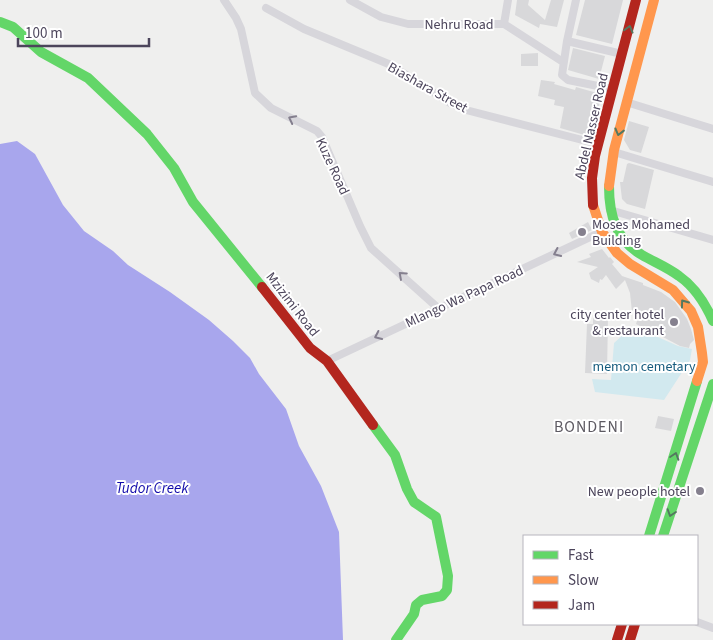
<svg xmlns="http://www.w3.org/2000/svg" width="713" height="640" font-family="'Source Sans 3',sans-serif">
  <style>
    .green { fill: #d2e9ef }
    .water { fill: #a8a6ed }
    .building { fill: #d8d8da }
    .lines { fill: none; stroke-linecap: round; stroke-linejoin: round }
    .street { stroke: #d7d6db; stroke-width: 8 }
    .fast { stroke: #63d668; stroke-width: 10 }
    .slow { stroke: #ff974d; stroke-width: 10 }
    .jam { stroke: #b3261e; stroke-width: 10 }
    .oneway { stroke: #547860 }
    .oneway2 { stroke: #847f8e }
    .poi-dot { fill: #85808e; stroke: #fff; stroke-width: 2 }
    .labels { text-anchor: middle; stroke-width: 4; stroke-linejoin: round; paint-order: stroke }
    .street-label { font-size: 14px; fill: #4c455b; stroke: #fff }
    .poi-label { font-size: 14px; fill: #4c455b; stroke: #fff; text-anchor: end }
    .park-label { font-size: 14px; fill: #155b7d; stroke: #fff }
    .water-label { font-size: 15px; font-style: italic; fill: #100aaa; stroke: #fff }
    .quarter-label { font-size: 16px; letter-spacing: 1px; fill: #5d5a62; stroke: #fff }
  </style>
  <rect width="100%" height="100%" fill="#efefee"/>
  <path class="green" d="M633 326 678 346 692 349 690 360 664 400 595 392 592 379 611 380 614 343Z"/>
  <path class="water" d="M17 141 35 154 63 205 84 231 113 251 128 265 170 292 209 320 233 341 250 358 259 374 286 409 299 446 321 486 339 532 343 640H0V144Z"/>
  <path class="building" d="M517 0H529L528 5 545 20 551 0H564L557 27 540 24 539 28 515 15Z
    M585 0H623L612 44 576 35Z
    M573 48 605 56 599 79 568 70Z
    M538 53V66H521V54Z
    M541 80 555 82 554 84 575 90 576 87 597 93 601 99 590 134 588 136 560 128 564 107 554 105 555 100 538 96Z
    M629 121 649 127 641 153 630 150 624 140Z
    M629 163 654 170 645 209 627 204 622 199 620 182H623L627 164Z
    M588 222 592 230 572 239 569 233Z
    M602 249 609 258 610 257 614 262 612 264 622 276 643 283V285L661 292 675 302 687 319 691 329 694 340 690 344 689 348 680 346 663 337 649 328H644L636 324 639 315 632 312 630 293 625 280 616 289 606 275 602 280 600 279 599 283 591 279 589 273 598 267 577 262 591 257 589 254Z
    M593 315 608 316 607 374 585 373 587 324H593Z
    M658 416 674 419 671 431 655 428Z"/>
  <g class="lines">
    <path class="street" d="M224 0 236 18 241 29 255 93 271 108 317 131 322 137 360 226 371 248 438 308
      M350 0 381 17 408 24H504L563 62
      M576 0 567 41 562 75 568 80 613 89
      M266 8 304 29 391 65 450 103 466 110 598 144
      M504 24 508 0
      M567 41 622 54
      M626 102 713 129
      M614 152 713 182
      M610 210 713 240
      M327 361 601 232
      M697 622 713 628"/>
    <path class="fast" d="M0 22 13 27 41 52 88 78 147 134 174 168 193 202 262 287
      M609 186C609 215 616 240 642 255 654 262 667 267 679 276 695 287 705 303 713 321
      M373 425 395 455 407 489 414 502 436 517 448 576 447 590 442 596 422 600 416 605 414 614 396 640
      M649 536 697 381
      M663 536 713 384"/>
    <path class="slow" d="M609 186 614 150 654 0
      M593 205 602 232 617 253 630 264 673 290 691 311 698 327 702 353 703 362 697 381"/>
    <path class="jam" d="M593 205 592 178 595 156 636 0
      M262 287 310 348 327 361 373 425
      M617 640 622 624
      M630 640 635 624"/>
  </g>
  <defs><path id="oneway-chevron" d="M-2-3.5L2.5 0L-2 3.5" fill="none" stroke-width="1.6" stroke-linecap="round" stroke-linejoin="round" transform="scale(1.25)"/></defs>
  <g class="oneway">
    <use href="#oneway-chevron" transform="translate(629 29) rotate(-75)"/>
    <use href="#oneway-chevron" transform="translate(619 132) rotate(104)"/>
    <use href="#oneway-chevron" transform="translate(684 303) rotate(-126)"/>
    <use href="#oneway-chevron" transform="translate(675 456) rotate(-72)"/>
    <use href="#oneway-chevron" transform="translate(671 513) rotate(108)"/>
  </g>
  <g class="oneway2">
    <use href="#oneway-chevron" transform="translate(292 119) rotate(-153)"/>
    <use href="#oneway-chevron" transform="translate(557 253) rotate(155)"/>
    <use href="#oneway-chevron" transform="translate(402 275) rotate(-138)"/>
    <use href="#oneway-chevron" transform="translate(378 336) rotate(155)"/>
  </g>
  <g class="poi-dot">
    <circle cx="582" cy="232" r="5"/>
    <circle cx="674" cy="322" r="5"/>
    <circle cx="700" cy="491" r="5"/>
  </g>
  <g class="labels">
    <g class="street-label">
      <text x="459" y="29">Nehru Road</text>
      <text transform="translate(428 87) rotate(29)" y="5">Biashara Street</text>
      <text transform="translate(591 126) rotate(-77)" y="5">Abdel Nasser Road</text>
      <text transform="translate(333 166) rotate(65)" y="5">Kuze Road</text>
      <text transform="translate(464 296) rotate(-25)" y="5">Mlango Wa Papa Road</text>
      <text transform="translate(293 304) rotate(52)" y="5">Mzizimi Road</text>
    </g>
    <g class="poi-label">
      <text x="592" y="229" text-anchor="start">Moses Mohamed<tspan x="592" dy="16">Building</tspan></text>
      <text x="664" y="319">city center hotel<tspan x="664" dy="16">&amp; restaurant</tspan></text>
      <text x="690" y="496">New people hotel</text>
    </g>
    <g class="park-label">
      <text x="644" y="371">memon cemetary</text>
    </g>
    <g class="water-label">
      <text x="152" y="493">Tudor Creek</text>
    </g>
    <g class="quarter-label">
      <text x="589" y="432">BONDENI</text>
    </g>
  </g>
  <rect x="523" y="535" width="175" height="90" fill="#ffffff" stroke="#b7b5bd"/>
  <rect x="533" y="551" width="25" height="8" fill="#63d668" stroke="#b7b5bd"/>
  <text x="568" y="560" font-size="15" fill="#4c455b">Fast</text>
  <rect x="533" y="576" width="25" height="8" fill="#ff974d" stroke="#b7b5bd"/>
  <text x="568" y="585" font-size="15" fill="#4c455b">Slow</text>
  <rect x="533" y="601" width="25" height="8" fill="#b3261e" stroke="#b7b5bd"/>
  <text x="568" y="610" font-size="15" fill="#4c455b">Jam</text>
  <path d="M18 38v8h131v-8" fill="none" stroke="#4c455b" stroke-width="2.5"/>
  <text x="25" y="38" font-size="15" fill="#4c455b" stroke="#ffffff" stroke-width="4" paint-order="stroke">100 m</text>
</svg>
